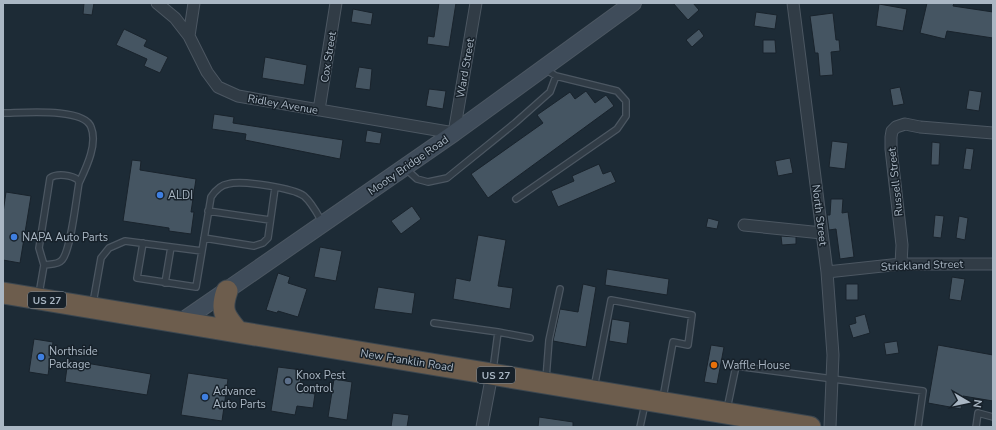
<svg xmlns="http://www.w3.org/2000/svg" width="996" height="430" font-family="'Nunito Sans',sans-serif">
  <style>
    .building { fill: #455562; stroke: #19232c }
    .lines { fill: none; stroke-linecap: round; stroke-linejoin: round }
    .lane-casing { stroke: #4c5762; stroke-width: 8 }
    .street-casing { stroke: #4c5762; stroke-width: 13 }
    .secondary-casing { stroke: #4c5762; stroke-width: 18 }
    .highway-casing { stroke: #3c4750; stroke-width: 23 }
    .lane { stroke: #313c46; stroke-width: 5.5 }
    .street { stroke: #313c46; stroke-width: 11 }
    .secondary { stroke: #3f4c5a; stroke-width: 16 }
    .highway { stroke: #6d5d4d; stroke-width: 21 }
    .shop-dot { fill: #3f7fe0; stroke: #17212a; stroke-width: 1.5 }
    .food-dot { fill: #e8710a; stroke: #17212a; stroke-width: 1.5 }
    .service-dot { fill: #5c6f8a; stroke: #17212a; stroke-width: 1.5 }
    .labels { text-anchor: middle; stroke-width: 3; stroke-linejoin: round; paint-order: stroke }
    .shield { fill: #17212a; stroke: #7e8a96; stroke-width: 1 }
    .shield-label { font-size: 10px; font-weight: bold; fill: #aab7c4 }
    .street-label { font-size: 11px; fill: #aab7c4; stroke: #17212a }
    .poi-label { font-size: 11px; fill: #aab7c4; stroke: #17212a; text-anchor: start }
  </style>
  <rect width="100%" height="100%" fill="#1d2b36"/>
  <path class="building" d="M84 3H94L92 15 83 14Z
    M439 3H456L449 47 427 44 428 36 434 37Z
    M673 3H693L699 10 688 20Z
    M927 3H954L953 6 993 12V38L947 31 945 39 920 33Z
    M879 4 907 9 903 31 876 26Z
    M353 9 373 13 371 25 351 22Z
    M756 12 777 15 775 29 754 26Z
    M833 13 836 40H839L840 51 831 52 833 75 820 76 818 53H815L810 16Z
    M124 29 147 40 144 46 168 57 160 73 144 66 147 59 116 45Z
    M699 29 704 36 692 47 686 40Z
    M763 40H775L776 53H763Z
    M265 57 307 65 304 85 262 78Z
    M359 67 372 69 370 90 355 88Z
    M900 87 904 104 893 106 890 89Z
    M429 89 446 91 443 109 426 106Z
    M969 90 982 92 979 111 966 109Z
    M586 91 595 103 606 95 614 106 488 198 471 174 543 123 537 115 570 92 575 99Z
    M214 114 234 117 233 123 343 140 340 159 245 140 246 134 212 129Z
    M367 130 382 133 380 144 365 142Z
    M832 141 848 143 845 169 829 167Z
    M932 142 940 143 939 165H931Z
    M966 148 974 149 971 170 963 169Z
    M790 158 793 173 778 176 775 161Z
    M132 160 141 161 140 170 196 179 191 212H194L191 234 169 231V228L123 221Z
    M599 164 603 174 611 171 616 182 558 207 551 191 574 181 572 176Z
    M6 192 31 196 20 263 3 260V213Z
    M831 199H843L842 213 848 212 854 257 840 259 836 229 829 230 827 215H830Z
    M412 206 421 219 401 234 391 221Z
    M935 215 944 216 941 238 933 237Z
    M959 216 968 218 965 240 956 238Z
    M708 218 719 221 717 229 706 227Z
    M478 235 506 240 498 286 513 288 510 309 453 299 456 278 470 281Z
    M781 236 796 237V244L782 245Z
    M320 247 342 251 336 281 314 277Z
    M607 269 669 279 667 295 605 285Z
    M278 273 290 277 288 283 307 289 298 317 278 311 277 313 266 310Z
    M952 277 965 279 961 301 949 299Z
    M583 284 596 287 586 347 553 341 560 309 578 312Z
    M846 284H858V300H846Z
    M378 287 415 293 412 314 374 309Z
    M865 314 870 333 853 338 849 325 856 323 855 317Z
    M612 319 630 322 627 344 609 341Z
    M34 339 53 342 48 375 29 372Z
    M897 341 899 353 886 355 884 343Z
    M711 345 724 347 717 384 704 382Z
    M938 345 993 355V401L963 396 961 409 928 403Z
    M68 360 151 374 147 395 65 382Z
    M278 367 302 370 299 391 315 394 313 408 297 406 295 415 271 411Z
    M188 373 228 379 222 421 181 415Z
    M334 379 352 382 347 420 328 417Z
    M393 413 409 415 407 427H391Z
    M539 417 573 422V427H538Z"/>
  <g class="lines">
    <g class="lane-casing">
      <path id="lane" d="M3 113C21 113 84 107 91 127 98 144 86 168 79 183
        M405 168 417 179 428 182 447 178 515 123 550 92 556 76
        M516 199 617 129 626 116V101L617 91 556 76 545 69
        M208 211 270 220
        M204 238 254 246 263 243 268 238 275 188
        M143 243 137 278 196 287 211 197C215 191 220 185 228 184 242 180 293 188 304 196 312 203 317 213 322 222
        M165 283 171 247
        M39 294 44 265 39 248 50 178C57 173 72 175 78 180L79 183C76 199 71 250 62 260 58 265 49 264 44 265
        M93 303 101 258 109 248 125 241 202 251
        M434 323 498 332
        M493 370 498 332 530 338
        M546 379 549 340 560 289
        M594 388 611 300 692 315 688 345 673 342 663 398
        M727 409 736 366 923 391 918 427
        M640 427 645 404
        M976 427 978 413 993 417"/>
    </g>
    <g class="street-casing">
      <path id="street" d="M157 3 175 18 189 36 207 72 218 87 238 96 454 133 476 3
        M793 3 827 272 833 355 830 427
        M189 36 194 3
        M319 110 336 3
        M744 225 822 233
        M901 264 902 245 891 149V137L892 131 896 127 905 124 920 127 993 133
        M827 272 901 264H993
        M482 427 492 374"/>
    </g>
    <g class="secondary-casing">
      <path id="secondary" d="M181 322 454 133 633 3"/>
    </g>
    <g class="highway-casing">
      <path id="highway" d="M227 291C220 311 225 316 238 332
        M3 293 810 427"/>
    </g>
    <use href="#lane" class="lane"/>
    <use href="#street" class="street"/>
    <use href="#secondary" class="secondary"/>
    <use href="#highway" class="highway"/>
  </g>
  <g class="shop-dot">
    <circle cx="160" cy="195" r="4"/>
    <circle cx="14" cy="237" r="4"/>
    <circle cx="41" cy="357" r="4"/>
    <circle cx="205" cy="397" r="4"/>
  </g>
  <circle class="food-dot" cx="714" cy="365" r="4"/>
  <circle class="service-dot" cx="288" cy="381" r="4"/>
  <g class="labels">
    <g class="shield">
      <rect x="28" y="292" width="38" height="16" rx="3"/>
      <rect x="477" y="367" width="38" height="16" rx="3"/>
    </g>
    <g class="shield-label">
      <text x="47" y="304">US 27</text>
      <text x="496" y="379">US 27</text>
    </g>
    <g class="street-label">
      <text transform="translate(328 57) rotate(-81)" y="4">Cox Street</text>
      <text transform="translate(465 68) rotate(-80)" y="4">Ward Street</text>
      <text transform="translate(283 104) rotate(10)" y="4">Ridley Avenue</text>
      <text transform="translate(408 165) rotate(-35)" y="4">Mooty Bridge Road</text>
      <text transform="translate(895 182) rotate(-96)" y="4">Russell Street</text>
      <text transform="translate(820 215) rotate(83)" y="4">North Street</text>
      <text transform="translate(922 265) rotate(-2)" y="4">Strickland Street</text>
      <text transform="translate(407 360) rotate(9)" y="4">New Franklin Road</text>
    </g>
    <g class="poi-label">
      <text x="168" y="199">ALDI</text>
      <text x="22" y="241">NAPA Auto Parts</text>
      <text x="49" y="355">Northside<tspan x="49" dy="13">Package</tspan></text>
      <text x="722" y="369">Waffle House</text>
      <text x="296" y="379">Knox Pest<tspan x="296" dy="13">Control</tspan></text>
      <text x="213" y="395">Advance<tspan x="213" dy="13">Auto Parts</tspan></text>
    </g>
  </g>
  <rect width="996" height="430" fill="none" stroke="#aab7c4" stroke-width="8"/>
  <g transform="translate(968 402) rotate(99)" stroke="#17212a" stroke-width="3" paint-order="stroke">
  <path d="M0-3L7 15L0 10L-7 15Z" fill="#aab7c4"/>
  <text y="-6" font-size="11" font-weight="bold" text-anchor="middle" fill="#aab7c4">N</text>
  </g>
</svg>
